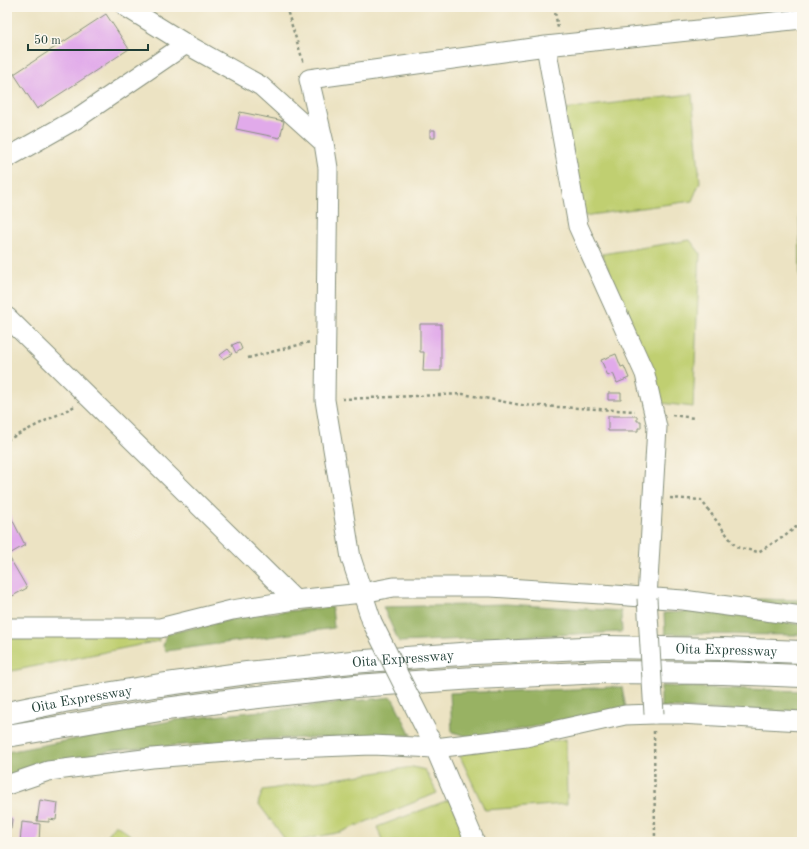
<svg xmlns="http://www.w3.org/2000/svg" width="809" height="849" font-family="'Old Standard TT',serif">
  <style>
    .green { fill: #c0cf71; stroke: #708652 }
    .forest { fill: #98b263; stroke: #5c784c }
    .building { fill: #e1aaea }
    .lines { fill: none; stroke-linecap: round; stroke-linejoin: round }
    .minor-casing { stroke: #86907c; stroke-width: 21 }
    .highway-casing { stroke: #86907c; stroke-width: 24 }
    .path { stroke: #86907c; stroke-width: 2.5; stroke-dasharray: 3 3; stroke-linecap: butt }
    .minor { stroke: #fff; stroke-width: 19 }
    .highway { stroke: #fff; stroke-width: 22 }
    .minor-bridge-casing { stroke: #86907c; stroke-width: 21; stroke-linecap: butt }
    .minor-bridge { stroke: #fff; stroke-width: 19 }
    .labels { text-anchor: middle; stroke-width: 3; stroke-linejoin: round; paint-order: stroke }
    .street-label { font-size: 14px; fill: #1f3d34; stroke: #fbf7ec }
  </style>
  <rect width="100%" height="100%" fill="#fbf7ec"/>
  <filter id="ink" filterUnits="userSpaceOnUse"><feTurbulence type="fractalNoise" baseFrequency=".025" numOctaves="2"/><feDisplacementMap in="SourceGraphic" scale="8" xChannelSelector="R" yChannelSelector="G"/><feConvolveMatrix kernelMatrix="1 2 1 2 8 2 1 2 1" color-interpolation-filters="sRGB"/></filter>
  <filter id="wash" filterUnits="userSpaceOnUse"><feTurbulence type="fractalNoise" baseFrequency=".012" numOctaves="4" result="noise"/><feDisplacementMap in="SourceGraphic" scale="16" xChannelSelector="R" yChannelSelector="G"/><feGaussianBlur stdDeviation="0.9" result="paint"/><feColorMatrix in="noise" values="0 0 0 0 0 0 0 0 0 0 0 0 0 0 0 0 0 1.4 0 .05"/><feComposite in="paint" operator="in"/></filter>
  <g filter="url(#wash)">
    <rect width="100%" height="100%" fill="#ece3c3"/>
    <path class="green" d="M692 94 700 182 692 201 583 216 564 109Z
      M802 177V279L800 278 799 180Z
      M690 240 700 253 693 407 661 403 602 254Z
      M157 632 159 641 7 672V633Z
      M566 739 567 804 485 810 459 754Z
      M413 767 425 770 437 793 341 832 302 840V842H287L258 803 263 790Z
      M451 799 469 842H383L377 827Z
      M115 824 140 842H104Z"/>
    <path class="forest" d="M756 599 802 600V609L762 603Z
      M506 604 621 611 622 632 399 642 383 607Z
      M332 607 334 628 166 651 163 646 166 634 256 614Z
      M718 610 802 625V635L665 634 664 613Z
      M661 686 802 691V714L661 707Z
      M612 687H622L626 709 474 738 452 732 450 693 575 689Z
      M392 697 411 735 270 739 113 750 39 767 7 779V752L176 720Z"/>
    <g id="blocks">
      <path class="building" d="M106 14 129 49 37 109 14 74Z
        M240 112 284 121 280 138 236 129Z
        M430 130H435V138H430Z
        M420 324H441V371H423L424 352H420Z
        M239 342 242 349 236 353 232 345Z
        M228 349 232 354 223 359 220 355Z
        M616 354 621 367 624 366 629 378 617 383 613 373 608 376 601 360Z
        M608 393H621V400H608Z
        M608 416H637V421H641V428H638V431H608Z
        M7 509 25 545 8 555 27 588 7 599Z
        M40 800 58 803 56 820 49 819V822L37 821Z
        M7 818H12L11 829 7 828Z
        M22 822 40 824 39 842H20Z"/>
    </g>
  </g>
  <g filter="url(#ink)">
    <use href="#blocks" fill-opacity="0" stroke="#86907c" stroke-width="1"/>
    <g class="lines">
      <g class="minor-casing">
        <path id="minor" d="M126 7 186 44 261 86 324 143
          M546 46 578 226 645 374 657 427 647 598
          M7 158 76 119 186 44
          M7 317 295 600
          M372 622 351 558 325 400 328 168 324 143 309 79 546 46 802 19
          M7 628H160L232 610 295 600 362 593 394 587H491L601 594 683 600 802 616
          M429 737 435 748 475 842
          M7 785 48 771 152 758 266 749 372 745 435 748 526 737 625 715 654 714H680L802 721"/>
      </g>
      <g class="highway-casing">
        <g id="highway">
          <path id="s1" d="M7 713 64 701 160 685 247 673 352 662 474 653 605 647 723 649 802 652"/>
          <path d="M7 736 166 709 249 698 356 686 475 678 604 672 723 673 802 676"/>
        </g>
      </g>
      <path class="path" d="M286 7 304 64
        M554 7 558 28
        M248 358 310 342
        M342 399 463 394 521 405 635 411
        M672 415 694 418
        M7 440 75 406
        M670 498 701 500 736 547 758 552 785 536 802 522
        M654 731 655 842"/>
      <use href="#minor" class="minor"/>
      <use href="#highway" class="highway"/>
      <g class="minor-bridge-casing">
        <path id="minor-bridge" d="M647 598 654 714
          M372 622 426 730"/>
      </g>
      <use href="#minor-bridge" class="minor-bridge"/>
    </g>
  </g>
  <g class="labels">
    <g class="street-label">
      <text dy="5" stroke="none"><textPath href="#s1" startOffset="724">Oita Expressway</textPath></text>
      <text dy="5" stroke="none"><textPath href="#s1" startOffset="400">Oita Expressway</textPath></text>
      <text dy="5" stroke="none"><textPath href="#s1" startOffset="76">Oita Expressway</textPath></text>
    </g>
  </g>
  <rect width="809" height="849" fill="none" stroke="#fbf7ec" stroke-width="24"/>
  <path d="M28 44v6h120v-6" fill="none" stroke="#1f3d34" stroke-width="2"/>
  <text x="34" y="44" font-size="12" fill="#1f3d34" stroke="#fbf7ec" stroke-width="3" paint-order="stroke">50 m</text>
</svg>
